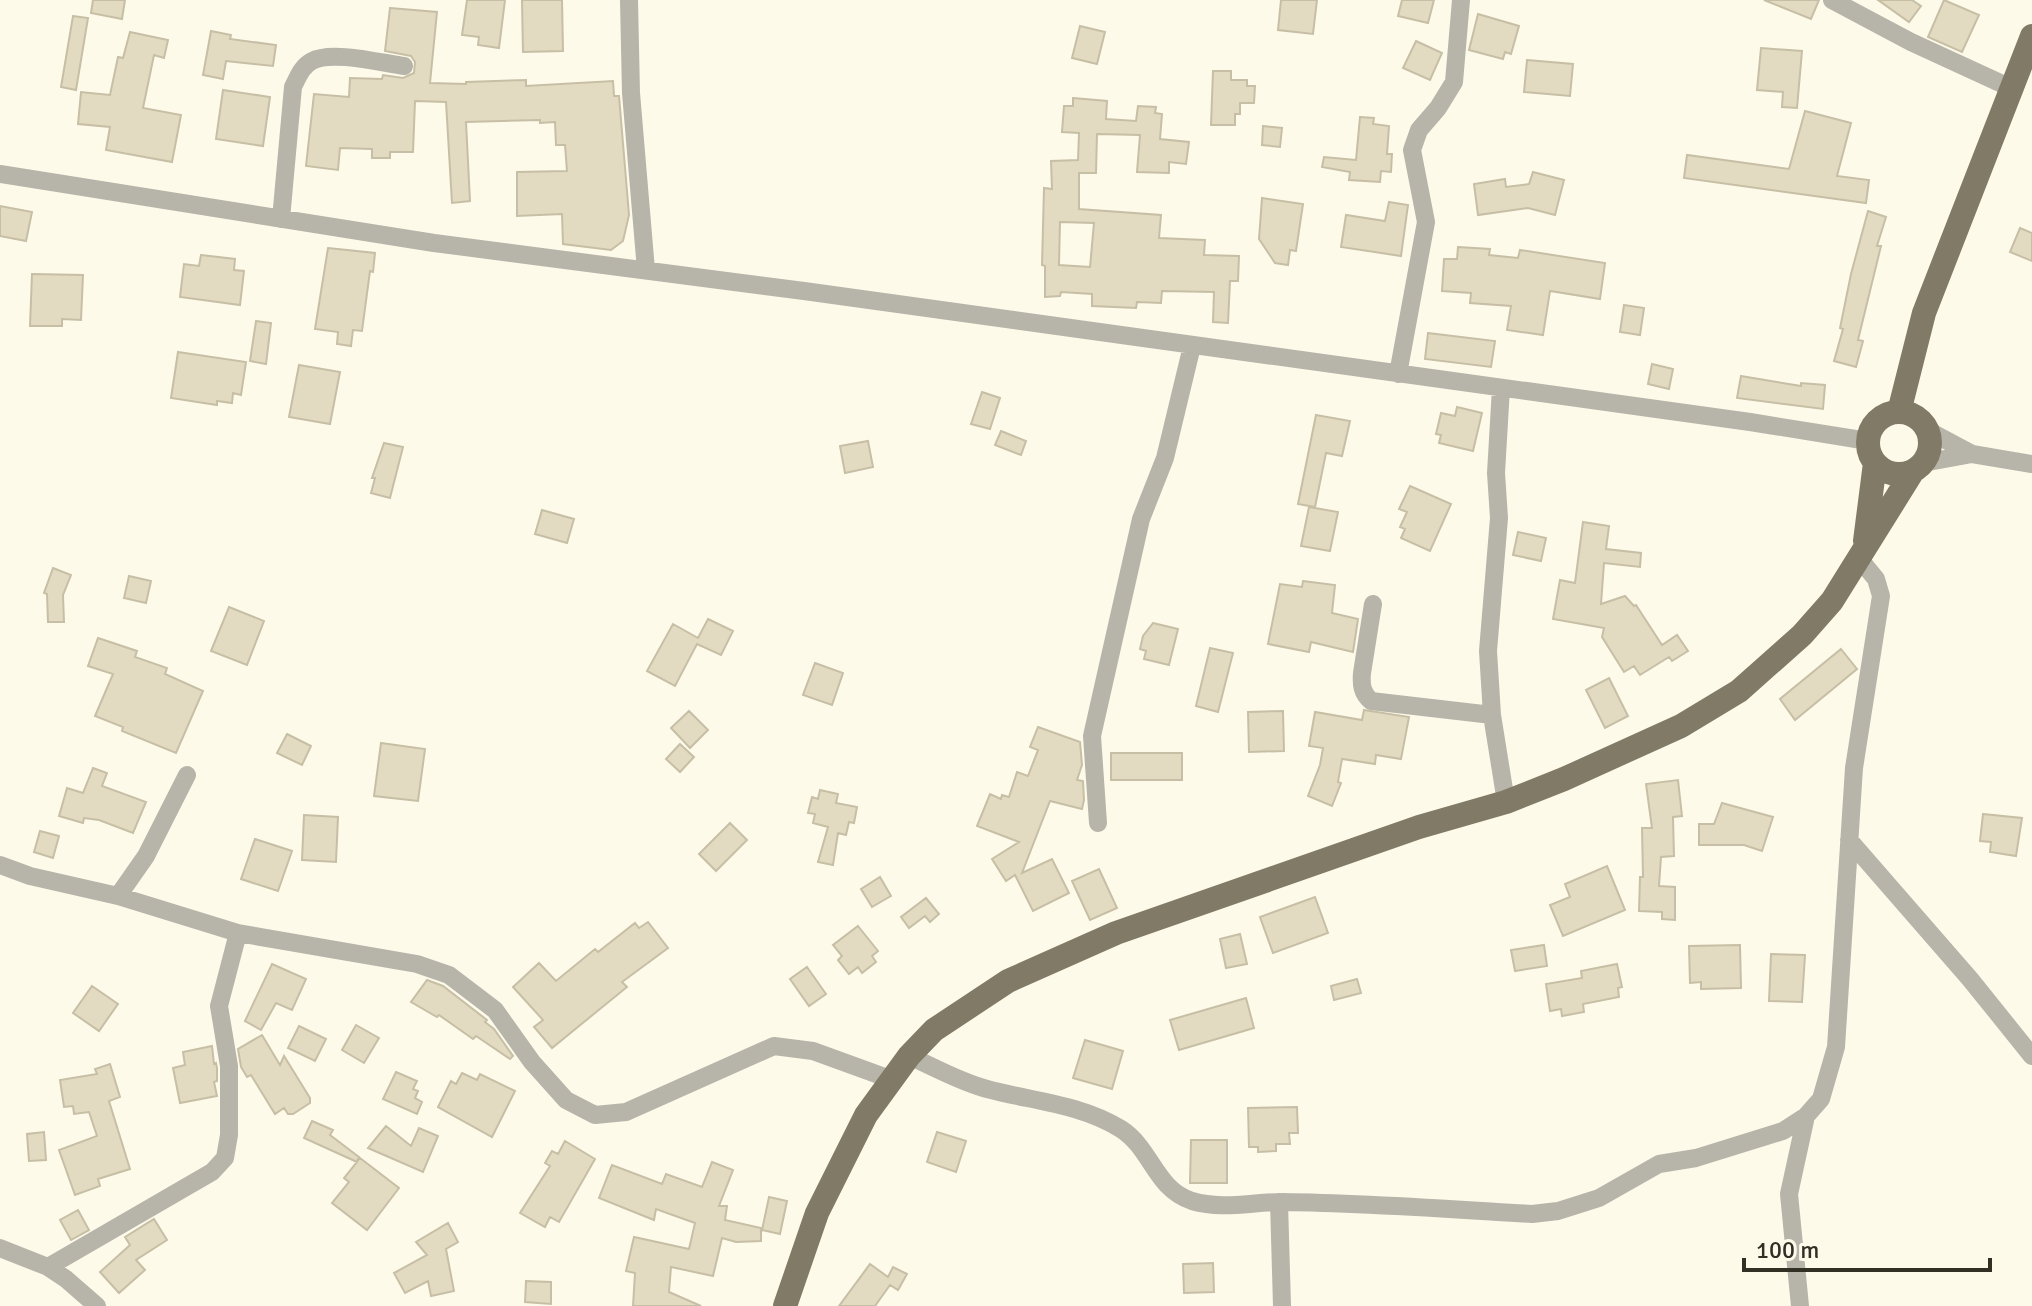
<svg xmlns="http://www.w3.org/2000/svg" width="2032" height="1306" font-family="Signika,sans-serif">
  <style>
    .building { fill: #e3dbc1; stroke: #c7bfa5; stroke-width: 2; fill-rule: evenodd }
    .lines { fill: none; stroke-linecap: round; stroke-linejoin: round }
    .street { stroke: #b7b4a9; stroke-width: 18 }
    .primary { stroke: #807a66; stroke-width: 24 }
  </style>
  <rect width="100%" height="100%" fill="#fefaea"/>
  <path class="building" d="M93 0H125L122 19 91 13Z
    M467 0H505L499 48 478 45 479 37 462 35Z
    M522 0H562L563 51 523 52Z
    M1281 0H1317L1313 34 1278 30Z
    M1402 0H1434L1428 23 1398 16Z
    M1764 0H1819L1811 19Z
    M1878 0H1912L1921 6 1909 22Z
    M1944 0 1979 15 1962 52 1928 37Z
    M390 8 437 12 430 83 466 84V82L526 80V86L613 81 614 96H619L629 215 623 241 611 250 563 244 562 214 517 216V172L567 171 565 145H556L555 122 540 123V120L466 122 470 201 452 203 446 102 415 101 413 152H390V158H372V149L340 148 338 170 306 166 314 94 349 97 350 78 382 79 383 75 403 78 414 73 415 62 411 56 385 51Z
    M1478 14 1519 26 1511 54 1505 52 1503 59 1469 50Z
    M73 16 88 18 76 90 61 87Z
    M1080 26 1105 32 1097 64 1072 58Z
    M211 31 231 35 230 39 276 45 273 66 226 61 223 79 203 75Z
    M130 32 168 40 164 58 154 55 143 108 181 115 172 162 106 150 110 127 78 124 81 92 110 95 118 57 123 58Z
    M1416 41 1442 53 1430 80 1403 68Z
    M1761 48 1802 51 1797 108 1782 107 1783 92 1757 90Z
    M1527 60 1573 64 1570 96 1524 92Z
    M1213 71H1231V80H1247V86H1255L1254 103H1240V114H1235V125H1211Z
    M223 90 270 97 263 146 216 139Z
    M1073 98 1107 101 1106 119 1136 121 1138 106 1156 107 1155 113 1162 114 1160 139 1189 142 1186 164 1169 162V173L1137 172 1140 135 1097 134 1096 173H1079V209L1161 215 1159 238 1205 240 1204 255 1239 256 1238 281H1230L1228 323 1213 322 1214 292 1162 291 1161 303 1137 302 1136 308 1092 306V294L1061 292 1060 296 1045 297V266L1042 265 1044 188 1052 189 1051 161 1078 160 1079 133 1062 132 1064 106H1073ZM1060 222 1094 223 1090 267 1059 265Z
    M1805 111 1851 123 1837 176 1869 180 1866 203 1684 178 1687 155 1789 169Z
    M1360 117 1374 118 1373 124 1389 126 1387 154H1392L1391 172 1381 171 1380 182 1349 180 1350 172 1322 167 1324 157 1356 160Z
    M1263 126 1282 128 1280 147 1262 145Z
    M1533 172 1564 180 1555 215 1528 208 1478 215 1474 184 1505 179 1506 187 1529 184Z
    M1262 198 1303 204 1296 251 1290 250 1288 265 1275 263 1259 239Z
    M1389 202 1408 205 1401 256 1341 247 1346 215 1385 221Z
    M0 206 32 212 26 241 0 236Z
    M1868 211 1886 217 1877 246H1881L1858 340 1863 341 1856 367 1834 361 1843 329 1840 328 1851 274Z
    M2020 228 2032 233V261L2010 252Z
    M1458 247 1490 249 1489 255 1518 258 1520 250 1605 263 1600 299 1550 291 1543 335 1507 330 1511 306 1470 303 1471 293 1442 291 1444 259H1457Z
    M328 248 375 253 373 272 370 271 362 331 353 330 351 346 337 344 338 332 315 329Z
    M201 255 235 259 234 270 244 271 240 305 180 297 184 264 199 266Z
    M32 274 83 275 81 320 62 319V326H30Z
    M1624 305 1644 308 1640 335 1620 332Z
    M256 321 271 323 266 364 250 361Z
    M1428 333 1495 341 1491 367 1425 359Z
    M178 352 246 362 241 395 233 393 232 403 217 401V405L171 398Z
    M1652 364 1673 369 1669 389 1648 384Z
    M299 365 340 372 330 424 289 417Z
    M1741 376 1801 386V383L1825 385 1823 409 1737 398Z
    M982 392 1000 398 990 429 971 424Z
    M1457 407 1482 413 1473 451 1439 443 1441 435 1436 434 1441 413 1455 416Z
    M1316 415 1350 421 1342 456 1326 453 1315 507 1298 504Z
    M1001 431 1026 441 1021 455 995 445Z
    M868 441 873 467 845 473 840 446Z
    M384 443 403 447 390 498 371 493 375 478H372Z
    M1410 486 1451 504 1430 551 1401 538 1405 529 1400 527 1407 512 1399 509Z
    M1309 507 1338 512 1330 551 1301 546Z
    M542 510 574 519 567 543 535 534Z
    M1583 522 1609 526 1606 549 1641 553 1640 567 1604 563 1601 604 1625 596 1634 606 1636 605 1662 645 1677 635 1688 651 1672 661 1669 657 1640 675 1634 666 1624 672 1602 637 1604 628 1553 619 1560 580 1575 583Z
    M1518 532 1546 538 1541 561 1513 555Z
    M53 568 71 575 63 595 64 622H48L47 594 44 593Z
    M129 576 151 581 146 603 124 598Z
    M1303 581 1335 585 1332 613 1358 619 1353 652 1311 642 1309 652 1268 644 1280 584 1302 587Z
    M229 607 264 621 247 665 211 651Z
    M708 619 733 631 721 655 697 644 675 686 647 671 673 624 698 638Z
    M1153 623 1178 629 1169 665 1144 659 1146 651 1140 649 1143 636Z
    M98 638 137 651 135 657 167 668 165 674 203 691 176 753 122 731 123 727 95 716 113 674 88 666Z
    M1210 648 1233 653 1218 712 1196 706Z
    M1841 649 1857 669 1795 720 1780 699Z
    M815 663 843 673 832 705 803 695Z
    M1609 678 1628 716 1605 728 1586 690Z
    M1364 710 1409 717 1401 759 1376 755 1375 764 1342 759 1338 782 1341 783 1332 806 1308 796 1320 765 1323 748 1309 746 1315 712 1362 720Z
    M689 711 708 730 690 748 671 728Z
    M1283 711 1284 751 1249 752 1248 712Z
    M1038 727 1080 742 1082 765 1077 780 1083 781 1084 800 1082 809 1050 801 1022 873 1052 859 1069 893 1033 911 1015 875 1006 881 992 859 1019 842 977 826 990 794 1001 799 1002 795 1009 797 1017 772 1028 776 1038 750 1030 747Z
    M287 734 311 746 302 765 277 753Z
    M381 743 425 749 418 801 374 796Z
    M680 744 694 757 680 772 666 759Z
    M1111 753H1182V780H1111Z
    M93 768 107 773 102 786 146 802 133 833 99 820 84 818 83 823 59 816 67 788 83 793Z
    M1678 780 1682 816 1673 817 1674 856 1661 857 1659 886 1675 887V920L1662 919V912L1639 911 1640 877H1643L1642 828H1652L1646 784Z
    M820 790 838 794 836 803 857 807 854 823 849 822 846 835 838 833 833 865 818 862 828 827 813 823 815 814 808 813 812 797 818 799Z
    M1722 803 1773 817 1762 851 1744 845H1699V824H1714Z
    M1983 814 2022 818 2016 856 1990 852 1991 842 1980 841Z
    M304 815 338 817 336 862 302 860Z
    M730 823 747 840 716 871 699 854Z
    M40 831 59 836 53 858 34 852Z
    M255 839 292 851 278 891 241 879Z
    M1607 866 1625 910 1563 936 1550 905 1570 897 1565 884Z
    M1099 869 1117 908 1090 920 1072 881Z
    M880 877 891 896 872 907 861 889Z
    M1315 897 1328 933 1273 953 1260 917Z
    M926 898 939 914 930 922 925 916 909 928 901 917Z
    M648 922 668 948 622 982 627 987 552 1048 534 1027 543 1020 513 987 539 963 556 981 595 949 598 952 635 923 639 928Z
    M858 926 878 951 872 956 876 962 862 973 858 967 849 974 838 960 842 956 833 945Z
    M1240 934 1247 964 1226 968 1220 939Z
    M1544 945 1547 966 1515 971 1511 950Z
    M1740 945 1741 988 1701 989V982L1690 983 1689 946Z
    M1771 954 1805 955 1802 1002 1769 1001Z
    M272 964 306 979 292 1010 276 1003 261 1030 245 1021Z
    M1617 964 1622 987 1618 988 1619 997 1583 1004 1584 1012 1562 1016 1561 1009 1550 1011 1546 984 1582 978 1581 971Z
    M807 967 826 994 809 1006 790 979Z
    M1357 979 1361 993 1334 1000 1331 986Z
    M427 980 443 986 487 1020 485 1022 494 1029 513 1056 510 1059 476 1036 473 1039 439 1015 437 1017 411 1002Z
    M92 986 118 1004 99 1031 73 1013Z
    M1246 998 1254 1028 1179 1050 1170 1020Z
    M356 1025 379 1038 364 1063 342 1050Z
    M299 1026 326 1039 315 1061 288 1048Z
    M262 1035 280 1065 284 1056 310 1098V1103L293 1114H288L284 1108 275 1114 251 1075 247 1077 241 1067 238 1049Z
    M1085 1040 1123 1051 1112 1089 1073 1078Z
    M212 1046 214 1064 216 1063 217 1068V1081L214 1082 217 1096 180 1103 173 1068 185 1065 183 1052Z
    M110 1064 120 1097 109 1101 130 1169 98 1179 100 1186 75 1195 59 1150 97 1136 89 1112 74 1114 73 1106 64 1107 60 1080 97 1074 95 1069Z
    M396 1072 417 1081 413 1089 418 1091 415 1098 422 1102 417 1114 383 1099Z
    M462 1073 477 1080 480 1074 515 1091 492 1137 438 1107 451 1081 456 1084Z
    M1297 1107 1298 1133H1289L1290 1144H1276V1151L1258 1152V1147H1249L1248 1108Z
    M312 1121 333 1130 330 1135 359 1157 357 1161 360 1158 399 1188 367 1230 332 1203 349 1182 344 1178 357 1162 304 1138Z
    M386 1126 411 1146 419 1128 438 1136 423 1172 368 1148Z
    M44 1132 46 1160 29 1161 27 1134Z
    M937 1132 966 1141 956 1172 927 1162Z
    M1191 1140H1227V1183H1190Z
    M565 1141 595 1159 559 1222 550 1217 545 1227 520 1213 550 1166 545 1163 552 1151 558 1154Z
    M712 1162 733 1170 719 1206H727L725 1220 761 1228V1241L736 1242 722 1238 713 1276 671 1267 669 1292 701 1306H633L635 1273 626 1271 634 1237 689 1249 695 1223 656 1209 654 1220 599 1198 612 1165 662 1184 666 1174 702 1187Z
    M769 1197 787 1201 780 1234 762 1230Z
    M78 1210 89 1230 71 1240 60 1220Z
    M154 1219 167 1240 136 1260 145 1270 119 1293 100 1272 130 1245 125 1237Z
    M448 1223 458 1242 446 1249 454 1291 431 1296 428 1281 405 1293 394 1273 427 1255 416 1242Z
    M1213 1263 1214 1292 1184 1293 1183 1264Z
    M870 1264 888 1277 893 1267 907 1274 898 1290 890 1285 875 1306H839Z
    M526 1281 551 1282V1304L525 1302Z"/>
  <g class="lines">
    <path class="street" d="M629 0 631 93 646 270
      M1832 0 1911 42 2011 88
      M0 174 434 243 804 291 1750 422 1868 441
      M281 219 293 87C298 77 302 66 312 61 331 50 382 63 404 66
      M1398 374 1426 222 1412 150 1419 130 1438 108 1454 82 1461 0
      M1972 454 2032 464
      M1923 463 1972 454 1927 430
      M1373 604 1362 673C1361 685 1362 693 1371 701L1492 715 1506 802
      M1492 715 1488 651 1499 518 1496 473 1501 388
      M1098 823 1092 736 1141 519 1165 458 1192 346
      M1849 840 1970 979 2032 1056
      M0 865 30 876 118 896 238 933 417 964 449 975 495 1010 532 1062 566 1100 595 1115 626 1112 774 1046 813 1051 890 1079
      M118 896 146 856 187 775
      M909 1056C934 1067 960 1082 987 1089 1032 1101 1081 1104 1121 1129 1152 1149 1155 1189 1192 1201 1223 1210 1251 1202 1283 1202 1366 1203 1449 1209 1532 1214L1558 1211 1599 1198 1659 1164 1696 1158 1783 1131 1806 1116 1821 1099 1836 1047 1854 768 1881 596 1876 579 1858 557
      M1279 1202 1282 1306
      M0 1248 48 1267 66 1279 97 1306
      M48 1267 212 1172 225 1158 229 1135V1066L219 1006 238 933
      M1800 1306 1789 1194 1806 1116"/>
    <path class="primary" d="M1899 412 1924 313 2032 36
      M1868 443a31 31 0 1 1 62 0a31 31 0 1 1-62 0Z
      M1865 541 1875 463
      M785 1306 817 1213 866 1115 909 1056 934 1030 1008 981 1116 933 1419 827 1506 802 1564 779 1681 726 1739 691 1802 635 1832 601 1913 471"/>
  </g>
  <path d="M1744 1258v12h246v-12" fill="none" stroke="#322f24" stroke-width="4"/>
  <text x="1756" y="1258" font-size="24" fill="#322f24" stroke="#fefaea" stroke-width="6" paint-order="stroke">100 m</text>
</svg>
